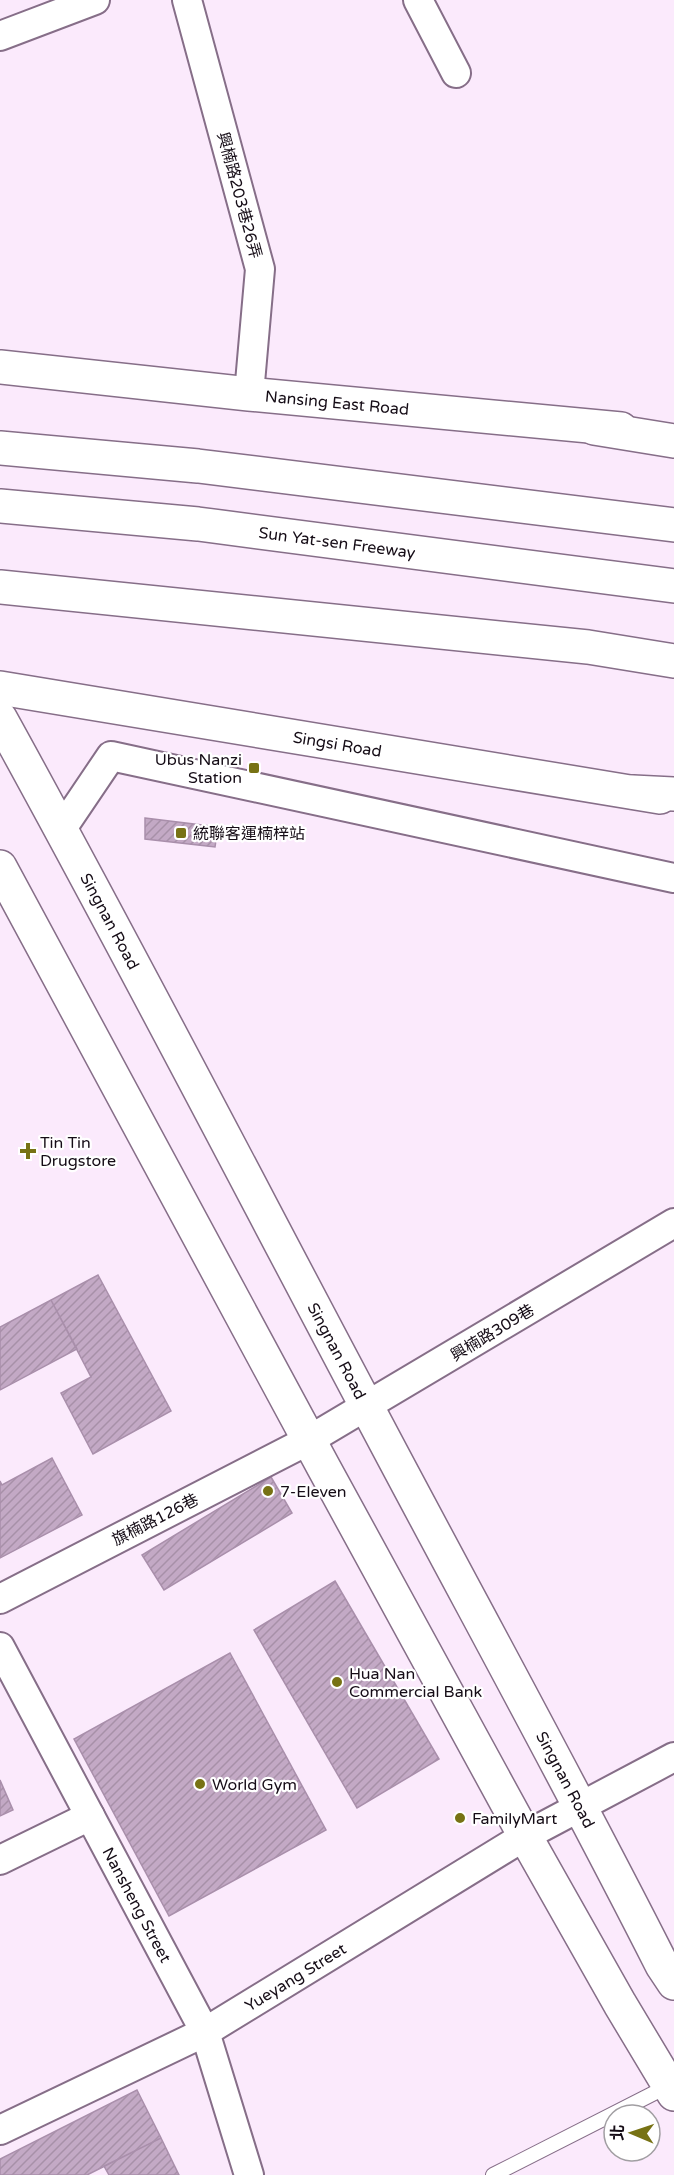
<svg xmlns="http://www.w3.org/2000/svg" width="674" height="2175" font-family="'Varela Round','Noto Sans TC',sans-serif">
  <style>
    .building { fill: url(#building-hatch); stroke: #a98fab; stroke-width: 1.5 }
    .lines { fill: none; stroke-linecap: round; stroke-linejoin: round }
    .service-casing { stroke: #866e88; stroke-width: 16 }
    .minor-casing { stroke: #866e88; stroke-width: 32 }
    .tertiary-casing { stroke: #866e88; stroke-width: 36 }
    .motorway-casing { stroke: #866e88; stroke-width: 36 }
    .service { stroke: #fff; stroke-width: 14 }
    .minor { stroke: #fff; stroke-width: 28 }
    .tertiary { stroke: #fff; stroke-width: 33 }
    .motorway { stroke: #fff; stroke-width: 33 }
    .poi-dot { fill: #777214; stroke: #fff; stroke-width: 2 }
    .labels { text-anchor: middle; stroke-width: 4.5; stroke-linejoin: round; paint-order: stroke }
    .street-label { font-size: 16px; fill: #150c16; stroke: #fff }
    .poi-label { font-size: 16px; fill: #150c16; stroke: #fff; text-anchor: start }
  </style>
  <defs>
    <pattern id="building-hatch" width="6" height="6" patternUnits="userSpaceOnUse" patternTransform="scale(1.5)"><rect width="6" height="6" fill="#c3a9c5"/><path d="M-1 1l2-2M0 6l6-6M5 7l2-2" fill="none" stroke="#a790a8"/></pattern>
  </defs>
  <rect width="100%" height="100%" fill="#fbeafc"/>
  <path class="building" d="M145 818 218 827 215 847 145 839Z
    M98 1275 171 1411 93 1454 61 1393 91 1377 51 1300Z
    M51 1300 77 1349 0 1390V1327Z
    M52 1458 82 1515 0 1558V1481L2 1485Z
    M271 1477 292 1513 164 1590 142 1555Z
    M335 1581 439 1759 357 1808 254 1630Z
    M230 1653 326 1830 169 1916 74 1739Z
    M0 1780 13 1810 0 1816Z
    M137 2090 161 2138 87 2175H0V2159Z
    M161 2138 179 2175H109L104 2166Z"/>
  <g class="lines">
    <g class="service-casing">
      <path id="service" d="M493 2175 668 2086"/>
    </g>
    <g class="minor-casing">
      <g id="minor">
        <path d="M187 0 260 269 249 394"/>
        <path d="M418 0 456 73"/>
        <path d="M0 36 95 0"/>
        <path d="M61 830 111 756 674 878"/>
        <path d="M0 1599 309 1440 674 1223"/>
        <path id="s1" d="M0 1647 205 2032 249 2175"/>
        <path d="M0 1860 90 1816"/>
        <path id="s2" d="M0 2130 205 2032 525 1836 674 1757"/>
      </g>
    </g>
    <g class="tertiary-casing">
      <g id="tertiary">
        <path id="s3" d="M0 367 249 394 621 429"/>
        <path id="s4" d="M0 688 660 797"/>
        <path id="s5" d="M0 718C126 946 245 1177 367 1407 465 1593 567 1777 662 1965L674 1983"/>
        <path d="M0 867 324 1468 525 1836 620 2004 674 2094"/>
      </g>
    </g>
    <g class="motorway-casing">
      <g id="motorway">
        <path d="M594 428 674 441"/>
        <path d="M0 448 198 466 674 525"/>
        <path id="s6" d="M0 506 198 524 674 586"/>
        <path d="M0 587 588 647 674 661"/>
        <path d="M633 792 674 794"/>
      </g>
    </g>
    <use href="#service" class="service"/>
    <use href="#minor" class="minor"/>
    <use href="#tertiary" class="tertiary"/>
    <use href="#motorway" class="motorway"/>
  </g>
  <g class="poi-dot">
    <rect x="248" y="762" width="12" height="12" rx="3"/>
    <rect x="175" y="827" width="12" height="12" rx="3"/>
    <path d="M25 1142h6v6h6v6h-6v6h-6v-6h-6v-6h6z"/>
    <circle cx="268" cy="1491" r="6"/>
    <circle cx="337" cy="1682" r="6"/>
    <circle cx="200" cy="1784" r="6"/>
    <circle cx="460" cy="1818" r="6"/>
  </g>
  <g class="labels">
    <g class="street-label">
      <text transform="translate(240 195) rotate(75)" y="6">興楠路203巷26弄</text>
      <text dy="6" stroke="none"><textPath href="#s3" startOffset="339">Nansing East Road</textPath></text>
      <text dy="6" stroke="none"><textPath href="#s6" startOffset="339">Sun Yat-sen Freeway</textPath></text>
      <text dy="6" stroke="none"><textPath href="#s4" startOffset="342">Singsi Road</textPath></text>
      <text dy="6" stroke="none"><textPath href="#s5" startOffset="231">Singnan Road</textPath></text>
      <text transform="translate(492 1332) rotate(-31)" y="6">興楠路309巷</text>
      <text dy="6" stroke="none"><textPath href="#s5" startOffset="717">Singnan Road</textPath></text>
      <text transform="translate(155 1519) rotate(-27)" y="6">旗楠路126巷</text>
      <text dy="6" stroke="none"><textPath href="#s5" startOffset="1203">Singnan Road</textPath></text>
      <text dy="6" stroke="none"><textPath href="#s1" startOffset="292">Nansheng Street</textPath></text>
      <text dy="6" stroke="none"><textPath href="#s2" startOffset="333">Yueyang Street</textPath></text>
    </g>
    <g class="poi-label">
      <text x="242" y="765" text-anchor="end">Ubus Nanzi<tspan x="242" dy="18">Station</tspan></text>
      <text x="193" y="839">統聯客運楠梓站</text>
      <text x="40" y="1148">Tin Tin<tspan x="40" dy="18">Drugstore</tspan></text>
      <text x="280" y="1497">7-Eleven</text>
      <text x="349" y="1679">Hua Nan<tspan x="349" dy="18">Commercial Bank</tspan></text>
      <text x="212" y="1790">World Gym</text>
      <text x="472" y="1824">FamilyMart</text>
    </g>
  </g>
  <g transform="translate(632 2133) rotate(272)"><circle r="28" fill="#ffffff" stroke="#a19ea2" stroke-width="1.5"/>
  <path d="M0-4.5L10 22L0 15L-10 22Z" fill="#777214"/>
  <text y="-9" font-size="16" font-weight="bold" text-anchor="middle" fill="#150c16">北</text>
  </g>
</svg>
